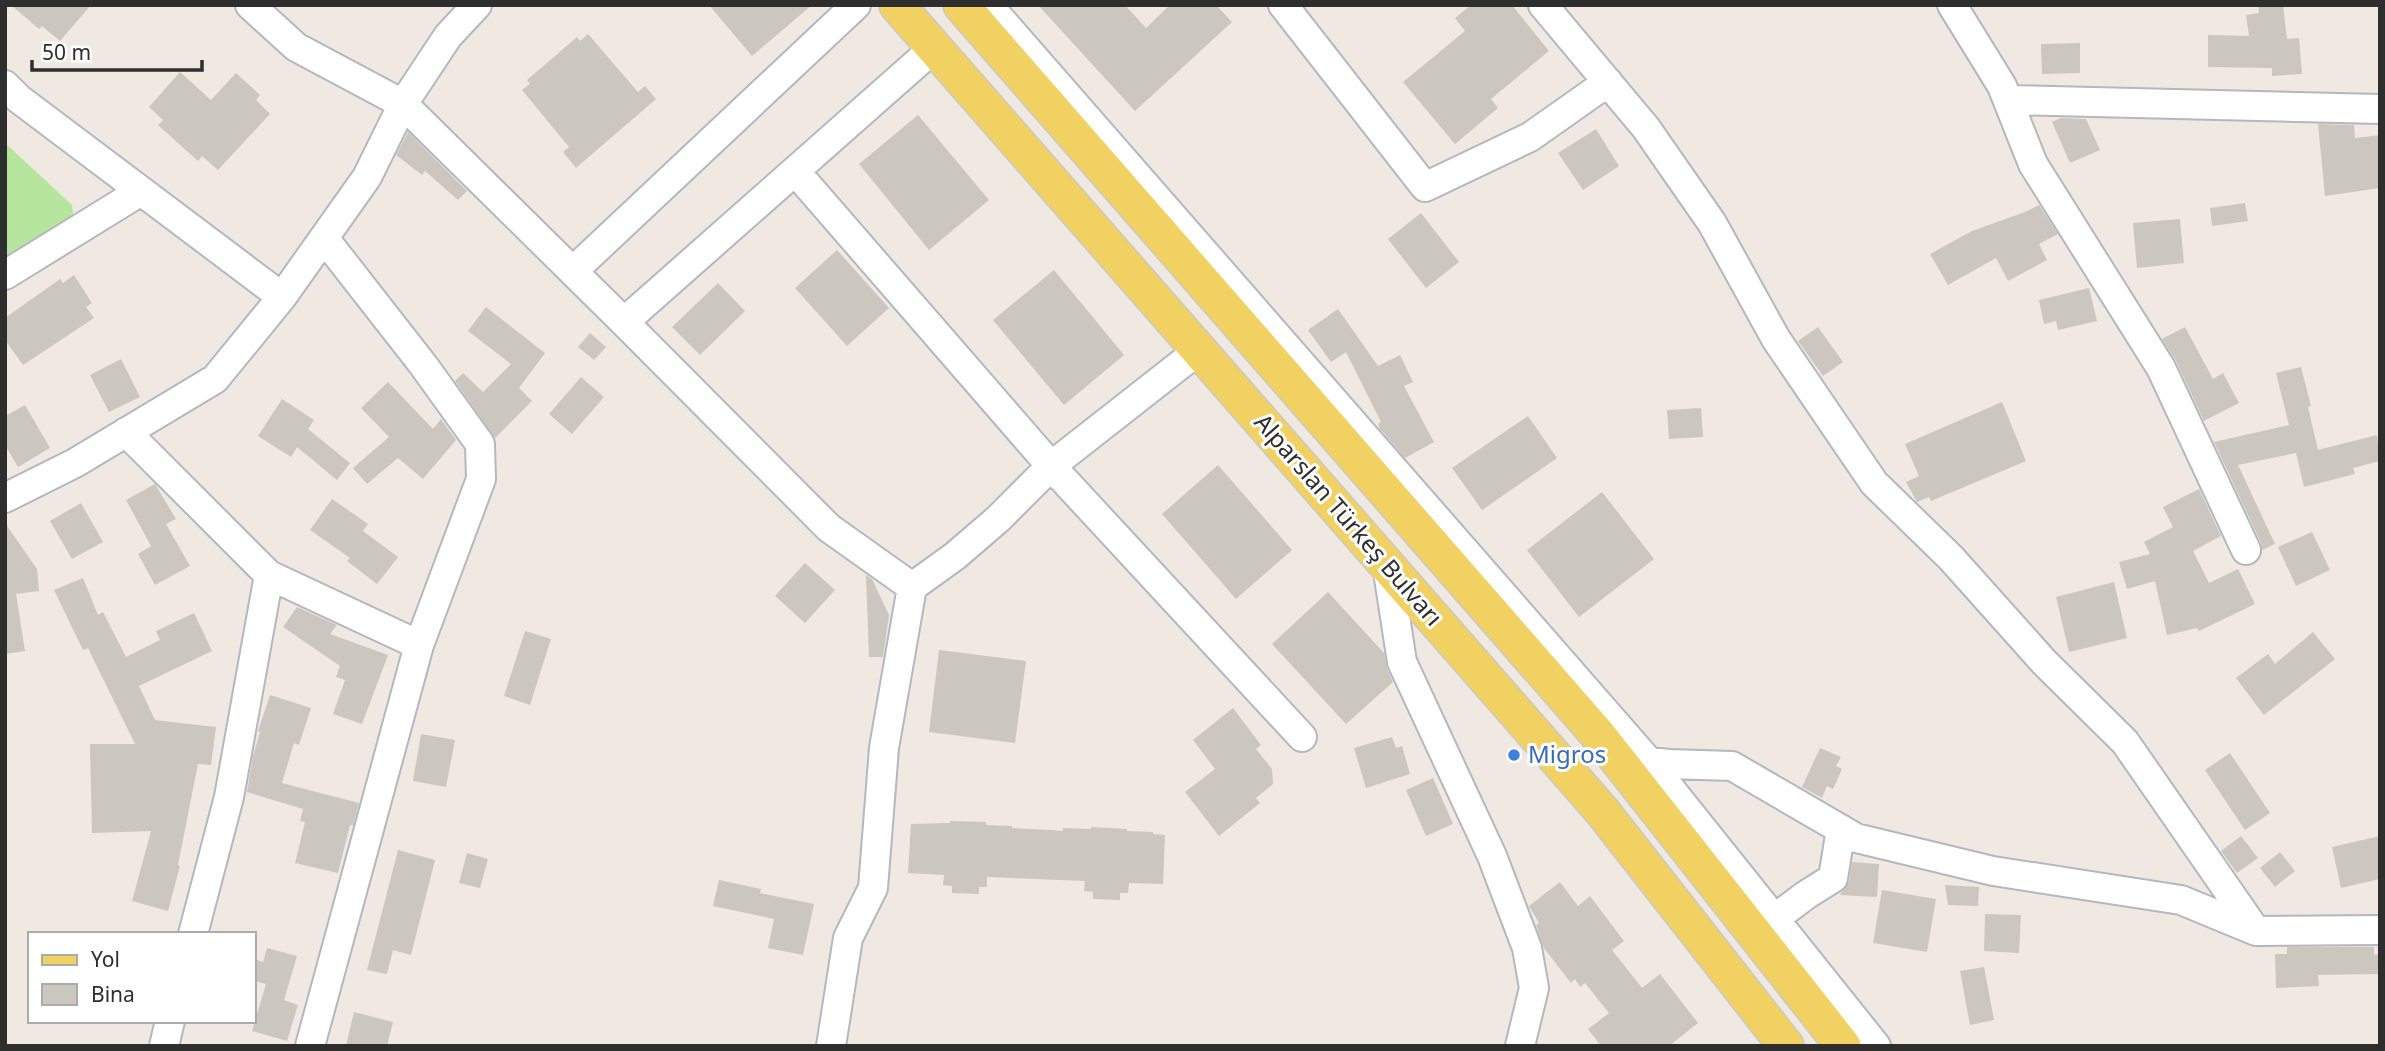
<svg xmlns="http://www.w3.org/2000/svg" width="2385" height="1051" font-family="'Noto Sans',sans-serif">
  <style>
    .green { fill: #b6e59e }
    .building { fill: #cbc7bf }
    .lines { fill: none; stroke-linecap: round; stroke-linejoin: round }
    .minor-casing { stroke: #b4b7c1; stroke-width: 32 }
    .major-casing { stroke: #c9c9c9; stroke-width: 38 }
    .minor { stroke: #fff; stroke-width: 28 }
    .major { stroke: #f2d163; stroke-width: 35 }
    .shop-dot { fill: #3f7fe0; stroke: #fff; stroke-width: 2.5 }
    .labels { text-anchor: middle; stroke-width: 6; stroke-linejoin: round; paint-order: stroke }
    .street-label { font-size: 24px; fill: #2e2e2e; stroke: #fff }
    .shop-label { font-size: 24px; fill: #366cbe; stroke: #fff; text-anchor: start }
  </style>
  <rect width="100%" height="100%" fill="#efe9e1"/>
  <path class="green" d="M5 143 72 205 74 221 5 262Z"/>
  <path class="building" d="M11 5H91L60 41 42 26 39 29Z
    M709 5H812L752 56Z
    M1038 5H1125L1146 28 1170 5H1216L1232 22 1135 111Z
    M1471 5H1512L1549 51 1491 99 1498 108 1455 144 1403 82 1465 31 1455 18Z
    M2258 5H2283L2287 39 2299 38 2302 74 2272 76V68L2208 67V35L2249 36 2246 15 2259 13Z
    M588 34 638 92 645 86 656 99 576 168 563 152 569 147 522 90 530 84 527 80 577 37 580 41Z
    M2080 43V73L2042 74 2041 44Z
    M180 72 211 100 236 73 260 95 256 100 270 114 218 170 202 156 198 161 158 125 163 120 149 107Z
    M918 115 989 200 929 250 859 164Z
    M2061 118 2086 119 2100 150 2070 163 2052 122Z
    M2318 124 2354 125 2355 138 2380 135V188L2325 196Z
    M1596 129 1619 166 1583 190 1558 153Z
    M408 132 467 191 458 200 425 171 422 175 396 155Z
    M2245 203 2248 221 2212 226 2210 208Z
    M2039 205 2058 234 2039 244 2047 260 2008 281 1996 258 1948 285 1930 254 1972 231 2025 212Z
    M1421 213 1459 262 1426 288 1388 239Z
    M2180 219 2184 263 2137 268 2133 223Z
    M837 250 889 308 847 346 795 288Z
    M1054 270 1124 355 1064 405 993 320Z
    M74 275 92 303 86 307 94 318 23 365 5 340V318L60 279 63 283Z
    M718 283 745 311 700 355 672 327Z
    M2089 288 2097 321 2058 330 2056 321 2044 324 2039 300Z
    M486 307 545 353 519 388 532 401 495 438 455 381 463 373 483 392 511 364 468 331Z
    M1338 309 1378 366 1400 355 1413 382 1404 386 1434 442 1405 458 1380 429 1378 424 1381 422 1346 352 1331 362 1308 330Z
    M1818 327 1843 362 1823 376 1798 341Z
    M2185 327 2213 379 2223 373 2239 403 2204 421 2176 361 2162 339Z
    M590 333 606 347 594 360 578 347Z
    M121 359 140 397 109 412 90 375Z
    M2301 367 2311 406 2308 407 2318 450 2377 435 2380 461 2353 468 2355 474 2304 487 2296 453 2238 465 2275 544 2262 550 2261 543 2214 442 2289 425 2276 373Z
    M581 377 604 397 572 434 549 414Z
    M388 382 433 429 441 419 456 440 423 479 398 458 367 484 353 468 389 437 361 408Z
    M282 399 314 420 308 429 350 463 337 480 297 447 291 457 258 436Z
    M2002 402 2026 461 1931 501 1929 497 1917 502 1906 482 1919 476 1905 444Z
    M25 405 50 448 18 467 5 445V416Z
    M1701 408 1703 437 1669 439 1667 410Z
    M1528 416 1557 458 1482 510 1452 468Z
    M1218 465 1292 550 1236 599 1162 514Z
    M155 484 176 519 166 524 190 566 155 585 138 554 151 546 126 500Z
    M2199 489 2221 536 2193 551 2209 583 2238 569 2255 604 2199 631 2197 628 2167 635 2155 581 2127 589 2119 562 2150 554 2144 542 2173 527 2163 507Z
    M1602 492 1654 559 1579 617 1527 550Z
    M332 499 368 524 363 531 398 557 377 584 347 561 350 558 310 530Z
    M81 503 103 542 72 559 50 521Z
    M5 523 37 569 39 591 16 594 25 651 5 654Z
    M2312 532 2330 570 2296 586 2278 547Z
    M805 563 835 590 805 623 775 596Z
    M866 575 872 579 889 615 883 657H869Z
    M83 578 98 615 103 612 126 657 160 640 156 631 194 613 212 651 139 686 155 720 216 727 211 765 198 764 178 865 180 866 168 911 132 901 151 831 92 833 90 744H135L88 648 83 650 54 590Z
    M2114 582 2127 638 2069 652 2056 597Z
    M1328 592 1384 653 1387 669 1393 682 1346 724 1272 644Z
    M297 607 337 625 330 634 388 655 362 724 333 714 345 680 336 677 340 666 283 627Z
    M525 631 551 639 530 705 504 696Z
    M2313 632 2335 659 2264 715 2236 678 2268 654 2275 664Z
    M939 650 1026 661 1015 743 929 732Z
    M270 695 311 708 299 745 294 743 282 783 359 803 353 826 350 825 338 873 295 863 305 822 300 821 303 809 247 792 253 756 260 732 258 731Z
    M1233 708 1261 745 1256 749 1272 769 1273 784 1256 798 1260 803 1219 836 1185 792 1215 769 1193 740Z
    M421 734 455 740 446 787 413 781Z
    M1392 737 1396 748 1402 746 1410 774 1366 788 1354 748Z
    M1820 748 1841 757 1836 766 1842 769 1833 789 1827 786 1822 798 1802 787Z
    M2230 753 2270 813 2245 830 2205 770Z
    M1433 778 1453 824 1426 836 1406 790Z
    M950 821 986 822V825L1012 826V828L1051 830 1063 831V828L1091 829V827L1127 829V831L1153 832V834L1165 835 1163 884 1129 883 1128 893H1120V900L1093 899V892L1084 891 1085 881 987 877V887H979V894L952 893V886L943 885 944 875 908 873 911 824 950 823Z
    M2241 836 2258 858 2237 873 2221 851Z
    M2380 836V879L2341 888 2332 847Z
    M398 850 435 860 411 955 393 950 387 974 367 970Z
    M2280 852 2295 871 2275 887 2260 868Z
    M467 853 488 859 480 888 459 883Z
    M1852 862 1879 864 1877 897 1840 895 1849 881Z
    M719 880 761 889 760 893 814 904 803 955 768 948 774 919 713 906Z
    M1560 882 1578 906 1590 896 1624 941 1612 950 1642 988 1660 974 1698 1023 1669 1046H1601L1588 1029 1609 1013 1585 983 1580 987 1575 979 1571 983 1544 948 1536 925 1539 923 1529 906Z
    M1945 885 1979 887 1978 906 1948 905Z
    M1882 890 1936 899 1927 952 1873 943Z
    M1985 914 2021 915 2019 953 1984 951Z
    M2287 947H2374V955L2380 954V974L2318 975 2319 986 2276 988 2275 954H2287Z
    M267 948 297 956 284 1000 298 1005 287 1041 252 1031 266 984 254 981V959L263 962Z
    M1984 967 1994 1020 1970 1025 1960 971Z
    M354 1012 393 1022 387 1046H346Z"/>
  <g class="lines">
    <g class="minor-casing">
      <path id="minor" d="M250 5 296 47 403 104 624 322 829 528 912 587 955 556 998 519 1051 466 1199 350
        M988 5 1649 762 1876 1046
        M1283 5 1425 187 1530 137 1608 82
        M1543 5 1646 128 1712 223 1776 339 1874 483 1951 558 2044 662 2125 742 2256 931
        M1952 5 2002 86 2033 164 2161 368 2246 550
        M5 85 19 99 282 297
        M2008 100 2380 109
        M795 171 1051 466 1302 737
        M573 271 856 5
        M5 275 141 191
        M624 322 934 48
        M126 432 269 575 419 645
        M5 498 75 463 215 379 282 297 367 177 403 104 448 36 477 5
        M1387 565 1402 662 1492 856 1527 948 1534 988 1520 1046
        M1641 761 1669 764 1732 766 1856 838 1993 871 2181 900 2256 931 2380 930
        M1762 928 1806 895 1833 878 1841 829
        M193 934 229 797 269 575
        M164 1046 170 1021
        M310 1046 419 645 481 479 480 444 424 366 324 238
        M831 1046 848 938 873 888 884 748 912 587"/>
    </g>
    <g class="major-casing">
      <path id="major" d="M897 5 1602 811 1786 1046
        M961 5 1598 735 1843 1046"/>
    </g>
    <use href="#minor" class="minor"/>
    <use href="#major" class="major"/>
  </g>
  <circle class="shop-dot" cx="1514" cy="755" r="7"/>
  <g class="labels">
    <g class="street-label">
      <text transform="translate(1348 520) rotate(49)" y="8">Alparslan Türkeş Bulvarı</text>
    </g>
    <g class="shop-label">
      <text x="1528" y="763">Migros</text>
    </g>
  </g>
  <rect width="2385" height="1051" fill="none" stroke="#2e2e2e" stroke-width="14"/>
  <rect x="28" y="932" width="228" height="91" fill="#ffffff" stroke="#ababab" stroke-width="2"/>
  <rect x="42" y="955" width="35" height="10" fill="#f2d163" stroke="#ababab" stroke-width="2"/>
  <text x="91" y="967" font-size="21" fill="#2e2e2e">Yol</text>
  <rect x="42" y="984" width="35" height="21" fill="#cbc7bf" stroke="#ababab" stroke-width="2"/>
  <text x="91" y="1002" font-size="21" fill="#2e2e2e">Bina</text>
  <path d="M32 60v10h170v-10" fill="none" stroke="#2e2e2e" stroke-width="3.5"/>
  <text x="42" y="60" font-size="21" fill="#2e2e2e" stroke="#ffffff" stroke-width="5" paint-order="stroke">50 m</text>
</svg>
